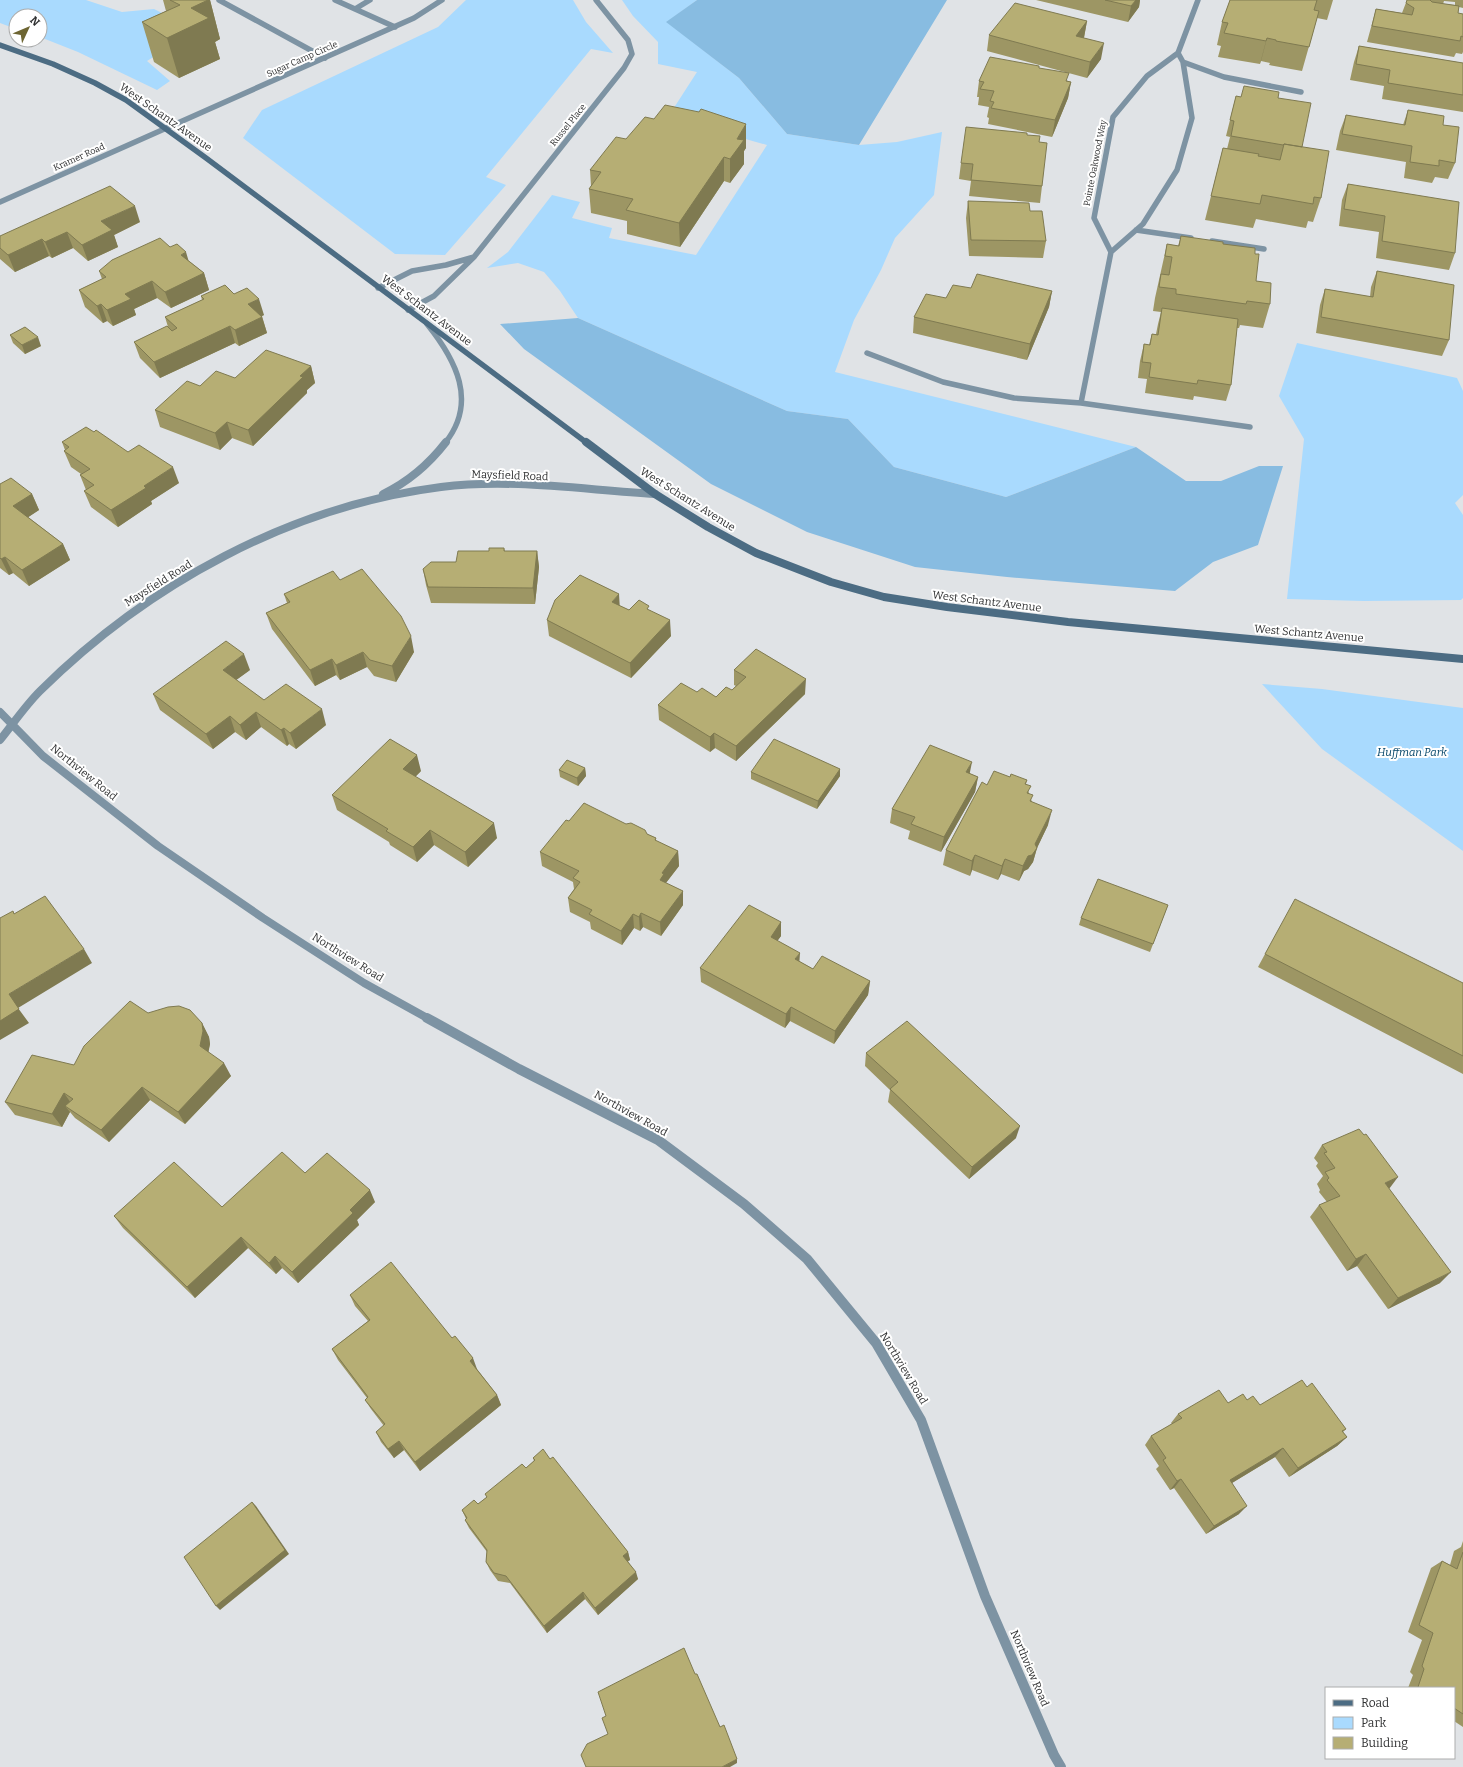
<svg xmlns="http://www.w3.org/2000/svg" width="1463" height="1767" font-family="Bitter,serif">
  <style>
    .green { fill: #a9dafe }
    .forest { fill: #88bce1 }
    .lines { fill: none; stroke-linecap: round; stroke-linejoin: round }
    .service { stroke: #7d93a3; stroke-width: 5.5 }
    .minor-far2 { stroke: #7d93a3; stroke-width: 5.5 }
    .minor-far1 { stroke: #7d93a3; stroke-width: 8 }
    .minor { stroke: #7d93a3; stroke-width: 10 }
    .secondary-far1 { stroke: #4c6c83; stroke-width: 5.5 }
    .secondary { stroke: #4c6c83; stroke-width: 8 }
    .wall { fill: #9d9664; fill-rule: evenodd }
    .shaded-wall { fill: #7f7a51 }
    .building { fill: #b6ae74; stroke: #7f7a51 }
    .labels { text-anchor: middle; stroke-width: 4; stroke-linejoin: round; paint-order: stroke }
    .far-street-label { font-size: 9px; fill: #303132; stroke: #fff }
    .street-label { font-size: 11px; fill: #303132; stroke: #fff }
    .park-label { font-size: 11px; font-style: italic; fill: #004367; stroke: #fff }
  </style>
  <rect width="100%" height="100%" fill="#e0e3e6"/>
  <path class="green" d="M0 0H86L122 12 154 9 188 26 173 45 147 61 170 81 157 90 78 52 40 37V16H16V29L0 23Z
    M466 0H573L586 22 613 53 591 49 486 177 506 185 445 255 395 254 243 138 262 110 438 27Z
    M622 0H697L667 22 739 78 787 134 859 145 897 142 942 132 934 195 895 238 881 270 854 320 835 372 1136 447 1006 497 894 467 848 419 787 411 578 318 560 291 544 272 518 263 487 268 508 252 552 195 580 202 572 218 612 228 609 238 696 255 767 145 668 117 697 72 658 64V42L633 16Z
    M1297 343 1457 378 1463 391V495L1455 503 1463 515V598L1461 600 1364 601 1287 599 1304 439 1279 396Z
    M1262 684 1322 689 1463 708V851L1322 749Z"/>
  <path class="forest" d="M697 0H947L859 145 787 134 739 78 666 22Z
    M578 318 787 411 848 419 894 467 1006 497 1136 447 1186 481H1221L1259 466H1283L1258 545 1213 562 1175 591 1007 577 915 567 807 532 711 484 524 349 500 324Z"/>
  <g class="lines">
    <path class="service" d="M219 0 325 58
      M335 0 355 9
      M370 0 355 9 395 27
      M378 288 412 271 446 265 474 257
      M408 310 434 296 474 257 624 68 632 54 628 40 596 0"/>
    <path class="minor-far2" d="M1183 62 1224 77 1301 92
      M0 202 414 18 442 0
      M1136 230 1191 238
      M1212 241 1264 249
      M1111 252 1143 224 1177 170 1192 118 1183 62 1178 53
      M427 324C456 360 478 402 445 443
      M867 353 943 382 1014 398 1081 403 1250 427
      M1081 403 1111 252 1094 218 1113 117 1147 76 1178 53 1198 0"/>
    <path class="minor-far1" d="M383 494C408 482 429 464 446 442
      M0 712 43 756 158 846 263 918 364 983 429 1019
      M0 740C13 724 25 706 40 691 147 585 290 506 441 487 512 478 584 490 655 494"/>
    <path class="minor" d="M427 1018 519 1069 658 1140 744 1204 807 1259 876 1343 921 1420 985 1596 1054 1755 1061 1767"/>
    <path class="secondary-far1" d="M0 45 53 64 95 83 126 100 206 158 587 443"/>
    <path class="secondary" d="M586 442 655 494 708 527 756 553 831 582 884 597 947 607 1068 622 1463 659"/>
  </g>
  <path class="wall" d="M163 0H210L220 39 215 42 220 59 179 78 154 62 142 22 166 11Z
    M1036 0H1140L1139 7 1128 22Z
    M1230 0H1333L1327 20 1317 18 1302 71 1269 65 1270 63 1261 61 1260 64 1218 57 1221 46 1217 45 1222 22Z
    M1407 0H1463V8L1459 7 1458 13 1463 14V52L1462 54 1456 53 1454 57 1367 42 1376 9 1402 13ZM1444 1 1455 2V5L1443 4Z
    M1087 21 1084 38 1101 59 1087 78 987 51 989 35Z
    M1359 46 1463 63V112L1382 99 1384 86 1350 80 1354 62Z
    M1039 68 1068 81 1071 82 1068 98 1052 137 988 124 989 118 987 117 989 107 978 105 979 97H977L979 81Z
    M1236 96 1241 97 1278 98 1302 147 1321 198 1313 222 1308 221 1306 228 1256 219 1253 228 1205 220 1223 148 1227 149 1230 137 1226 136Z
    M1408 110 1443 125 1455 163 1448 179 1435 177 1432 183 1404 178 1406 162 1336 150 1340 131 1346 115 1403 125Z
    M1027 135 1039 142 1042 186 1040 203 969 196 971 181 959 179 961 163Z
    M626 139 746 148 744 151V164L730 183 724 181 680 247 627 234V221L591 213 589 189 591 186 590 170Z
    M1348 184 1455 253 1449 270 1376 258 1379 232 1339 226 1342 200Z
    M968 201 1030 211 1046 241 1043 258 969 256 966 218Z
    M140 222 114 235 118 247 88 261 73 248 52 258 49 256 15 272 0 259V236Z
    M1181 236 1223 244 1255 254 1256 281 1270 304 1263 328 1240 325 1239 328H1237L1231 385 1226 401 1194 396 1193 400 1145 393 1147 379 1138 378 1140 361 1144 344 1149 345 1152 334H1156L1158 324 1161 312 1153 311 1155 298 1167 244 1178 246Z
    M189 261 204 273 209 290 171 308 157 298 134 309 136 315 113 326 107 321 103 323 85 307 79 290 102 279 99 271Z
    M1377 271 1449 340 1442 356 1316 333 1320 305 1325 289 1370 297 1371 287Z
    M971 288 1052 291 1049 307 1027 360 913 333 914 317 946 298Z
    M234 294 264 315 262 316 267 333 239 346 235 343 160 378 140 358 134 342 168 327 165 317 202 300 201 296Z
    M10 335 41 346 25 354 13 343Z
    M311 366 315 383 307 390V393L253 446 232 438 220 450 160 427 155 410 200 386 235 378Z
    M94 432 128 452 179 483 151 501 152 504 118 527 91 507 84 491 86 490 80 475 81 474 71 467 64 451 65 450 62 442Z
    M0 484 32 494 39 510 28 517 63 544 70 560 29 586 13 573 9 575 0 568Z
    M504 548 505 551H537L539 567 535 604 431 603 426 585 423 569 456 562 489 551Z
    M340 580 414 652 396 682 374 676 367 667 340 680 336 675 315 686 272 629 266 613 287 603 284 594Z
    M620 606 629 610H650L671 636 631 678 549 636 547 620Z
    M250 670 236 680 264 700 326 725 296 749 289 744 287 746 261 727 246 740 235 732 213 749 160 710 153 694Z
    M734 670 805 694 736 761 715 748 710 752 659 720 658 705 697 692 716 697 732 690 736 686 734 685Z
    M585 768 586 776 578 786 560 777 559 770Z
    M840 769V776L817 809 751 779V772Z
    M421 771 415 777 497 838 468 867 434 845 417 862 390 845 389 842 337 810 332 795Z
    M969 773 978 777 975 792 941 852 908 839 910 831 890 823 892 809Z
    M1010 777 1027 780 1026 784 1032 802 1048 825 1037 848 1033 862 1028 869 1024 871 1019 881 1001 874 998 880 972 870 970 876 943 865 946 850 987 785Z
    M569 821 647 834 656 838V841L678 851 679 866 666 883 683 905 661 936 643 927 640 931 634 928 622 945 591 929 590 922 570 912 568 898 574 889 573 882 542 866 540 852Z
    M1168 905 1150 952 1079 925 1081 918Z
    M781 922V936L777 941 799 961 813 969 870 981 868 995 834 1044 790 1021 785 1028 701 982 700 968Z
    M1265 954 1463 983V1074L1258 967Z
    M148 1013 202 1023 209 1037 210 1044 208 1052 231 1076 185 1124 150 1100 109 1142 75 1118 70 1112 62 1127 15 1115 5 1102 74 1065Z
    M866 1053 1016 1138 969 1179 888 1102 890 1090 865 1066Z
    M1322 1145 1389 1189 1440 1283 1388 1309 1357 1266 1347 1271 1310 1217 1319 1205 1327 1202 1319 1192 1320 1190 1317 1184 1323 1176 1316 1166 1318 1163 1314 1158Z
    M305 1173 375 1202 357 1220 359 1225 298 1283 282 1268 276 1274 248 1248 195 1298 123 1228 114 1216 222 1207Z
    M350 1295 477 1369 497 1395 501 1405 420 1471 404 1450 394 1458 381 1442 376 1432 384 1426 371 1409 365 1400 367 1398 338 1360 332 1349 368 1321 355 1306Z
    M1307 1387 1346 1429 1343 1432 1347 1437 1337 1446 1289 1477 1275 1457 1232 1483 1239 1514 1206 1534 1174 1488 1170 1490 1156 1469 1159 1466 1145 1445 1151 1436 1172 1424 1171 1423 1178 1414 1228 1403 1247 1400 1260 1405Z
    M533 1458 550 1459 628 1552 630 1560 628 1561 638 1579 598 1615 585 1599 547 1633 510 1583 498 1581 490 1570 486 1562 487 1552 469 1528 465 1520 466 1519 462 1510 478 1504 487 1497 485 1494 526 1468 534 1461Z
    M1463 1541V1727L1454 1721V1688H1408L1413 1675 1410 1672 1422 1640 1408 1632 1431 1568 1442 1561 1450 1565 1454 1551 1461 1547Z"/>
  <path class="shaded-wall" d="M208 0H210L220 39 215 42 220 59 179 78 167 38 191 8Z
    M1136 0H1140L1139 7 1128 22 1131 6Z
    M1087 21 1084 37 1073 52 1076 36Z
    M1267 38 1261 61 1260 64 1266 41Z
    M1104 43 1101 59 1087 78 1090 62Z
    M1071 82 1068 98 1052 137 1055 120Z
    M746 124V148L744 151V164L730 183V159L737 139Z
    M724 157V181L680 247 679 223Z
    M135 206 140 222 114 235 118 247 88 261 82 245 101 221Z
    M67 232 73 248 52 258 45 242Z
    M42 239 49 256 15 272 8 255Z
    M186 252 191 269 181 255Z
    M204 273 209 290 171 308 165 292Z
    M152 281 157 298 134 309 136 315 113 326 107 310 125 294Z
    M1052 291 1049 307 1027 360 1030 344Z
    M259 299 264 315 252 320 248 304Z
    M101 304 107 321 103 323 97 306Z
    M262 317 267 333 239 346 235 330Z
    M230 326 235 343 160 378 154 362Z
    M38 337 41 346 25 354 22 345Z
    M311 366 315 383 307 390V393L253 446 248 430 300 376Z
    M227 422 232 438 220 450 215 433Z
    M173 467 179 483 151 501 152 504 118 527 111 510 144 486Z
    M32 494 39 510 21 522 13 506Z
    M63 544 70 560 29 586 22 570Z
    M537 551 539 567 535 604 533 588Z
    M5 557 13 573 9 575 1 559Z
    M619 594 620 610 612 602Z
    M670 620 671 636 631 678 630 663Z
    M411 636 414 652 396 682 392 666Z
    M363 652 367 667 340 680 336 665Z
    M244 654 250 670 228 686 223 670Z
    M332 659 336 675 315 686 310 670Z
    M806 679 805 694 736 761V746Z
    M322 709 326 725 296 749 290 733Z
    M256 712 261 727 246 740 240 725Z
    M230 716 235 732 213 749 206 734Z
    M284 728 289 744 287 746 281 730Z
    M714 733 715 748 710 752V737Z
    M417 755 421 771 407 785 403 769Z
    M972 762 969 777 966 772Z
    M585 768 586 776 578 786 577 778Z
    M840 769V776L817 809 818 801Z
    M978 777 975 792 941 852 944 837Z
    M1052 810 1048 825 1037 848 1033 862 1028 869 1024 871 1019 881 1023 866 1028 856 1035 844Z
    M494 823 497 838 468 867 465 852Z
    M430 830 434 845 417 862 413 847Z
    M678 851 679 866 665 884 660 880 662 873Z
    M975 855 972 870 970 876 972 861Z
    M1005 859 1001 874 998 880 1002 866Z
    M683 891V905L661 936 660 922Z
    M641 913 643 927 640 931 639 917Z
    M633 914 634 928 622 945 621 931Z
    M781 922V936L770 951 771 937Z
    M84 949 92 963 18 1008 29 1023 0 1040V1021L9 994Z
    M800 953 799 967 795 959Z
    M870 981 868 995 834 1044 835 1031Z
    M791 1007 790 1021 785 1028 786 1014Z
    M202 1023 209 1037 210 1044 207 1060 200 1046Z
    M224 1063 231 1076 185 1124 178 1112Z
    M142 1087 150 1100 109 1142 101 1130Z
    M64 1093 73 1106H65L70 1112 62 1127 52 1114Z
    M1020 1126 1016 1138 969 1179 972 1167Z
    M1398 1177 1389 1189 1385 1183Z
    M370 1190 375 1202 357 1220 359 1225 298 1283 292 1272 350 1210Z
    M241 1237 248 1248 195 1298 187 1287Z
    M1366 1254 1357 1266 1347 1271 1356 1259Z
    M275 1256 282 1268 276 1274 269 1263Z
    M1451 1272 1440 1283 1388 1309 1398 1298Z
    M473 1358 477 1369 474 1371 470 1361Z
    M497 1395 501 1405 420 1471 415 1462Z
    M1347 1437 1337 1446 1289 1477 1298 1468Z
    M399 1441 404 1450 394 1458 388 1449Z
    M1283 1448 1275 1457 1222 1489 1230 1480Z
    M1181 1479 1174 1488 1170 1490 1177 1481Z
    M252 1502 256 1506 289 1554 220 1610 216 1606Z
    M1247 1506 1239 1514 1206 1534 1214 1526Z
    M628 1552 630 1560 625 1563 623 1556Z
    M636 1572 638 1579 598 1615 595 1608Z
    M583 1592 585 1599 547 1633 544 1626Z
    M737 1759V1763L730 1767H722Z"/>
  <path class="building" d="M170 0H208L191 8 209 18 167 38 142 22 180 5Z
    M1105 0H1136L1131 6Z
    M1230 0H1317L1314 10 1319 11 1309 47 1276 41V40L1267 38 1266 41 1224 33 1228 23 1222 22Z
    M1407 0H1430L1432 2 1459 6 1458 13 1463 14V37L1461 36 1460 41 1372 26 1376 9 1412 15 1414 8 1406 3Z
    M1015 3 1087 21 1076 36 1104 43 1090 62 989 35Z
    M1359 46 1463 63V95L1388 83 1390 70 1356 64Z
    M990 57 1039 66V68L1069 73 1066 81 1071 82 1055 120 991 108 994 102 990 101 994 91 980 89 984 82 979 81Z
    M1244 86 1279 92 1278 98 1311 103 1302 147 1284 144 1283 145 1231 136 1234 121 1230 120 1236 96 1241 97Z
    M665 105 699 112 701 109 746 124 737 139 744 140 730 159 724 157 679 223 626 210 633 199 589 189 601 172 590 170 616 137 626 139 645 117 654 119Z
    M1408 110 1444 116 1443 125 1459 127 1455 163 1439 160V166L1410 162 1412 146 1342 134 1346 115 1405 125Z
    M966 127 1027 133V135L1040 136 1039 142 1047 143 1042 186 971 180 973 164 961 163Z
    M1284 144 1329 151 1321 198 1314 197 1313 204 1262 195 1260 204 1211 196 1223 148 1259 154 1258 156 1280 160Z
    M1348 184 1459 202 1455 253 1382 241 1385 216 1344 209Z
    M110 186 135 206 101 221 112 230 82 245 67 232 45 242 42 239 8 255 0 248V236Z
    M968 201 1029 203 1030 211H1042L1046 241 971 240Z
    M1181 236 1223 242V244L1255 248V254H1259L1256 281 1271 283 1270 304 1247 301 1246 304 1176 294V289L1159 287 1161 274 1169 275 1172 257 1165 256 1167 244 1179 246Z
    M160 238 170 247 177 244 186 252 181 255 204 273 165 292 152 281 125 294 131 299 107 310 101 304 97 306 79 290 106 277 99 271 112 260Z
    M1377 271 1454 285 1449 340 1321 317 1325 289 1373 297Z
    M977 274 1052 291 1030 344 914 317 926 294 946 298 953 285 971 288Z
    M225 285 234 294 247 288 259 299 248 304 262 317 235 330 230 326 154 362 134 342 167 326 172 331 177 328 165 317 204 299 201 296Z
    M1162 308 1238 319 1231 385 1198 380 1197 384 1149 377 1151 363 1142 362 1144 344 1150 345 1152 334 1158 335Z
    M25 327 38 337 22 345 10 335Z
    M266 350 311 366 300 376 303 377 248 430 227 422 215 433 155 410 187 381 200 386 216 371 235 378Z
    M86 427 94 432 96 430 128 452 139 445 173 467 144 486 146 488 111 510 84 491 94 485 80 475 90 469 64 451 69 447 62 442Z
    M11 478 32 494 13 506 63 544 22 570 5 557 1 559 0 558V484Z
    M489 548H504V551H537L533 588 428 587 423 569 431 562H456L458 551H489Z
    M362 569 401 616 411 636 392 666 370 660 363 652 336 665 332 659 310 670 266 613 290 602 284 594 333 571 340 580Z
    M580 575 619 594 612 602 629 610 639 600 649 606 647 609 670 620 630 663 547 620 555 600Z
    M226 641 244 654 223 670 264 700 286 684 322 709 290 733 284 728 281 730 256 712 240 725 230 716 206 734 153 694Z
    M756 649 806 679 736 746 714 733 710 737 658 705 681 683 697 692 702 688 716 697 726 687 732 690 746 677 734 670Z
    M390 739 417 755 403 769 494 823 465 852 430 830 413 847 386 831 388 829 332 795Z
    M774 739 840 769 818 801 751 772Z
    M930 745 972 762 966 772 978 777 944 837 911 824 915 817 892 809Z
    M567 760 585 768 577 778 559 770Z
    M994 771 1010 777 1011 774 1027 780 1025 784 1031 786 1027 793 1033 795 1030 801 1052 810 1035 844 1037 848 1032 855 1028 856 1023 866 1005 859 1002 866 975 855 972 861 946 850 982 782 987 785Z
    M584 803 626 824 631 823 645 830 647 834 656 838 655 840 678 851 662 873 664 874 660 880 683 891 660 922 641 913 639 917 633 914 621 931 589 914 592 910 568 898 580 882 573 878 579 871 540 852 566 820 569 821Z
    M1098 879 1168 905 1153 944 1081 918Z
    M45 896 84 949 9 994 19 1009 0 1021V918L13 911 14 914Z
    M1295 899 1463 983V1056L1265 954Z
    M749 905 781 922 771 937 800 953 795 959 813 969 822 956 870 981 835 1031 791 1007 786 1014 700 968Z
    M130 1001 148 1013 168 1007 179 1006 190 1010 202 1023 203 1031 200 1046 224 1063 178 1112 142 1087 101 1130 65 1106 73 1099 64 1093 52 1114 5 1102 32 1055 74 1065 84 1046Z
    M907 1021 1020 1126 972 1167 890 1089 898 1082 866 1053Z
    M1359 1129 1364 1135 1366 1134 1398 1177 1385 1183 1451 1272 1398 1298 1366 1254 1356 1259 1319 1205 1340 1196 1327 1180 1329 1178 1325 1172 1335 1168 1324 1153 1327 1152 1322 1145Z
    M282 1152 305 1173 327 1153 370 1190 350 1210 353 1213 292 1272 275 1256 269 1263 241 1237 187 1287 114 1216 174 1162 222 1207Z
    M391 1262 452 1338 455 1336 473 1358 470 1361 497 1395 415 1462 399 1441 388 1449 376 1432 385 1424 365 1400 368 1397 332 1349 370 1320 350 1295Z
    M1302 1380 1307 1387 1312 1383 1346 1429 1342 1431 1347 1437 1298 1468 1283 1448 1230 1480 1247 1506 1214 1526 1181 1479 1177 1481 1163 1460 1166 1458 1151 1436 1182 1418 1178 1414 1219 1390 1228 1403 1243 1394 1247 1400 1253 1396 1260 1405Z
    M543 1449 550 1459 553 1457 628 1552 623 1556 636 1572 595 1608 583 1592 544 1626 506 1576 494 1573 486 1562 487 1550 465 1520 467 1518 462 1510 474 1500 478 1504 487 1497 485 1494 522 1464 526 1468 535 1460 533 1458Z
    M252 1502 285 1550 216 1606 184 1557Z
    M1463 1552V1714L1454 1708V1688H1421L1418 1687 1424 1669 1422 1666 1433 1633 1419 1625 1442 1561 1457 1569Z
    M684 1648 695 1674H697L720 1727 724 1725 737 1759 722 1767H586L581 1755 587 1744 608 1734 602 1718 606 1716 598 1692Z"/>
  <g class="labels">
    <g class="far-street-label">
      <text transform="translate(302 59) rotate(-24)" y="3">Sugar Camp Circle</text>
      <text transform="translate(568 125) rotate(-51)" y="3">Russel Place</text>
      <text transform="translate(79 157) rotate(-24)" y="3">Kramer Road</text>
      <text transform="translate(1095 163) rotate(-79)" y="3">Pointe Oakwood Way</text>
    </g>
    <g class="street-label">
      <text transform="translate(166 117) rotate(35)" y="4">West Schantz Avenue</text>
      <text transform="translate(427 310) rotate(37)" y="4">West Schantz Avenue</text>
      <text transform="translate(510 475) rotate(2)" y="4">Maysfield Road</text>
      <text transform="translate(688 499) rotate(32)" y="4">West Schantz Avenue</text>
      <text transform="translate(158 583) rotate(-32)" y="4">Maysfield Road</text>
      <text transform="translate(987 601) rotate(7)" y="4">West Schantz Avenue</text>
      <text transform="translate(1309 633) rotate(5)" y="4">West Schantz Avenue</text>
      <text transform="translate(84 772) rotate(39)" y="4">Northview Road</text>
      <text transform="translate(348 957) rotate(32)" y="4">Northview Road</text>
      <text transform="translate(631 1113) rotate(29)" y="4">Northview Road</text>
      <text transform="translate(904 1368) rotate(59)" y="4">Northview Road</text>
      <text transform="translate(1030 1668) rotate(67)" y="4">Northview Road</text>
    </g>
    <g class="park-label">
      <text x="1412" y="756">Huffman Park</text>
    </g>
  </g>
  <rect x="1325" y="1687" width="130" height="72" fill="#ffffff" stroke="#acadad"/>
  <rect x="1333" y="1700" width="20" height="6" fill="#4c6c83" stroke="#acadad"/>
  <text x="1361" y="1707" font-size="12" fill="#303132">Road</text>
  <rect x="1333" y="1717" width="20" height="12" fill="#a9dafe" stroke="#acadad"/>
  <text x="1361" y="1727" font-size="12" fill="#303132">Park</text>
  <rect x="1333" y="1737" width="20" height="12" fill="#b6ae74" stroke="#acadad"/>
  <text x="1361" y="1747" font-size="12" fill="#303132">Building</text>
  <g transform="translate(28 28) rotate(46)"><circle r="19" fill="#ffffff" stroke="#acadad"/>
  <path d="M0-3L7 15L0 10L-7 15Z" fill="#6d6532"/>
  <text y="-6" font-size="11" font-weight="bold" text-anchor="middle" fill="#303132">N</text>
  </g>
</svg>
